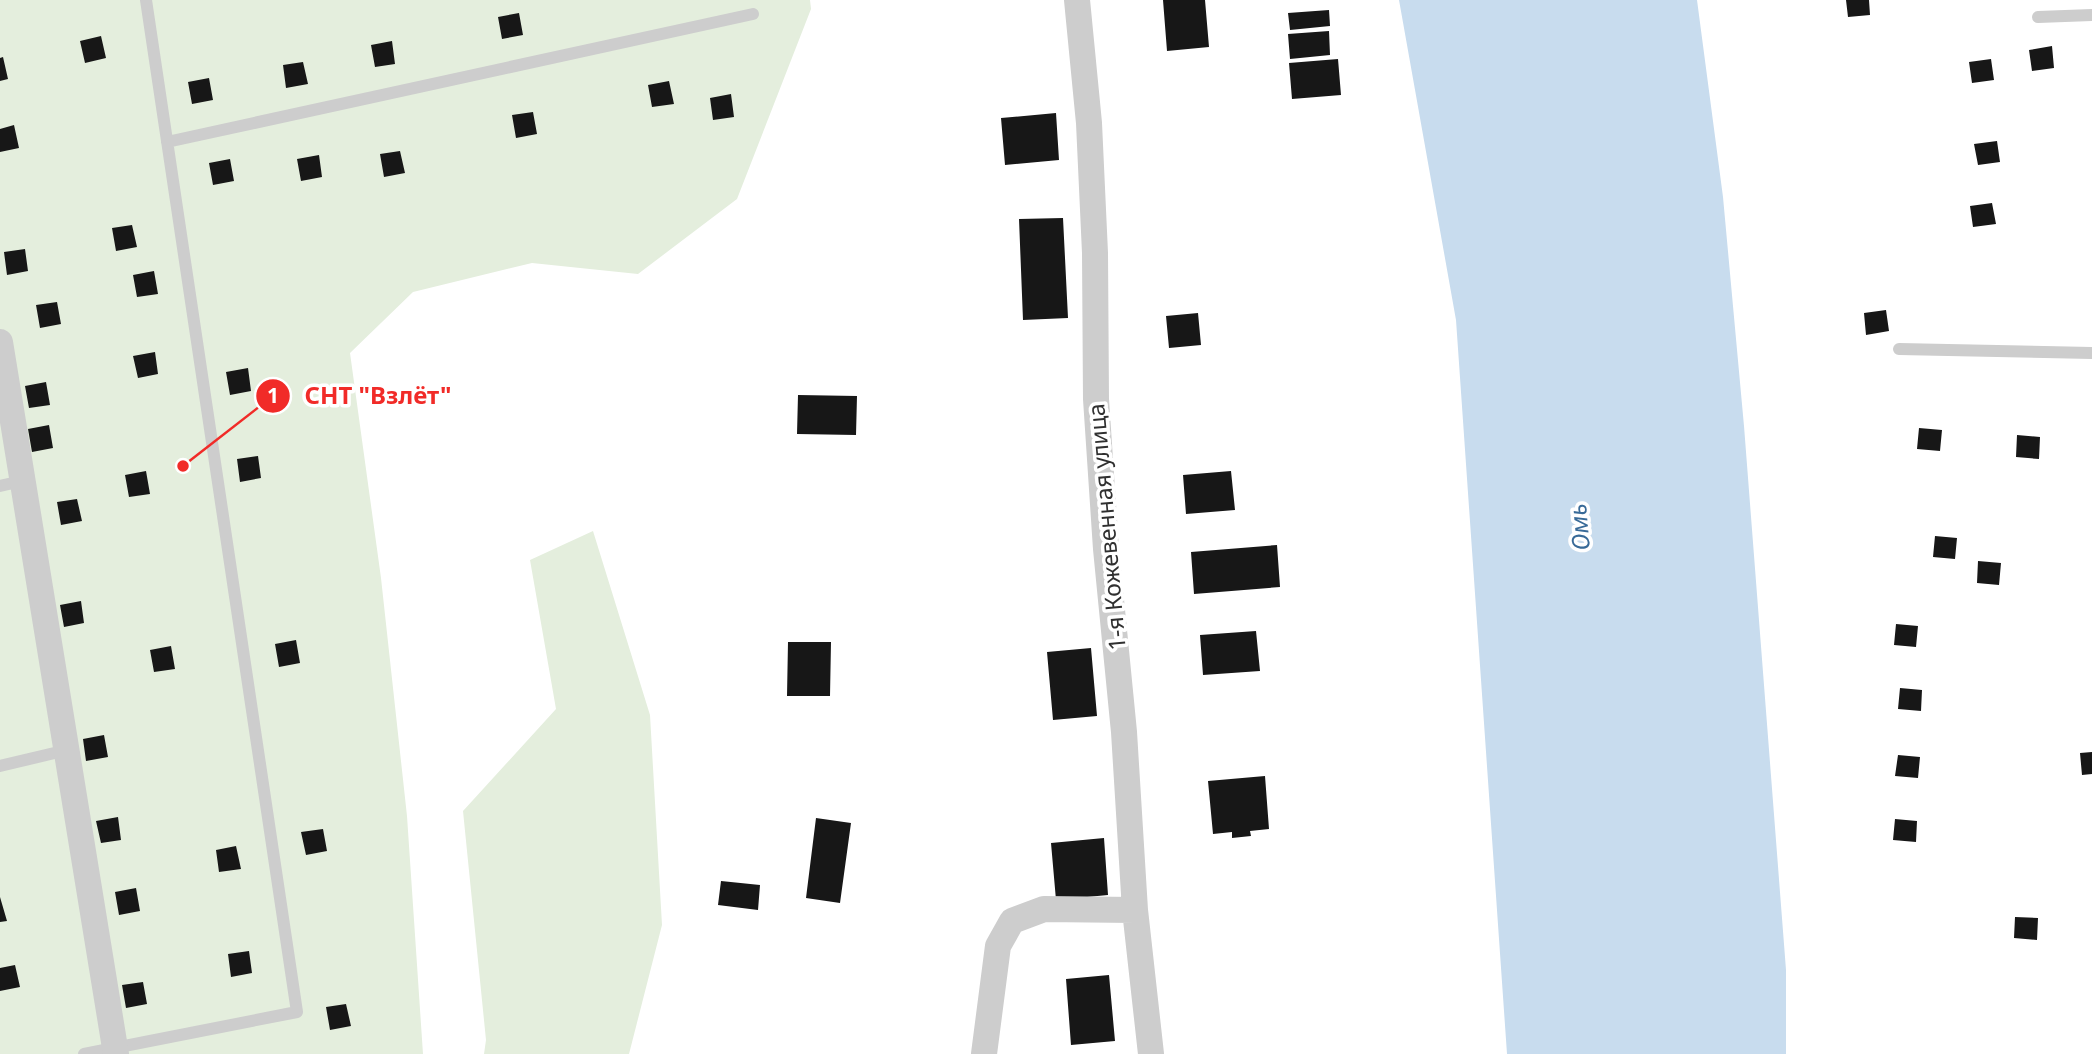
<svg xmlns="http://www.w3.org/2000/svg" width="2092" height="1054" font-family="'Noto Sans',sans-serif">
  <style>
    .green { fill: #e4eedd }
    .water { fill: #c8dcee }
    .building { fill: #171717 }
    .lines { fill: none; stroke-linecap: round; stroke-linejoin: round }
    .lane { stroke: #cdcdcd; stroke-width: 12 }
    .street { stroke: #cdcdcd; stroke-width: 26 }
    .labels { text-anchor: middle; stroke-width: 7; stroke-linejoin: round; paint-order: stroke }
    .street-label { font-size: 23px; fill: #303030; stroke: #fff }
    .water-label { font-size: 24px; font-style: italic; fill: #386a98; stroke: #fff }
    .leader { fill: none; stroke: #f12b28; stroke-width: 2.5 }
    .callout-dot { fill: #f12b28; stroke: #fff; stroke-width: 2.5 }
    .mark-label { font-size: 21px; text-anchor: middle; font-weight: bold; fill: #fff }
    .callout-label { font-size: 24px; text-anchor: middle; font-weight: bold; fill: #f12b28; stroke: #fff; stroke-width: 7; stroke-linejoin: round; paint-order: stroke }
  </style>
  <rect width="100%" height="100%" fill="#fff"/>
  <path class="green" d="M0 0H810L811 9 737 199 638 274 532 263 413 292 350 353 381 578 407 816 423 1054H0Z
    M593 531 650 715 662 925 629 1054H484L486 1040 463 811 556 709 530 560Z"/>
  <path class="water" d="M1399 0H1697L1723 197 1744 426 1786 970V1054H1507L1456 320Z"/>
  <path class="building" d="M1163 0H1205L1209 47 1167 51Z
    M1846 0H1869L1870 15 1848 17Z
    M1329 10 1330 26 1290 30 1288 13Z
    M519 13 523 35 502 39 498 17Z
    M1329 31 1330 55 1290 59 1288 34Z
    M101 36 106 58 85 63 80 41Z
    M392 41 395 64 375 67 371 45Z
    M2052 46 2054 68 2032 71 2029 50Z
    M3 57 8 79 0 81V58Z
    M1338 59 1341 95 1292 99 1289 63Z
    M1991 59 1994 80 1972 83 1969 62Z
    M303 62 308 84 286 88 283 65Z
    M209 78 213 100 192 104 188 82Z
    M669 81 674 104 652 107 648 85Z
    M731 94 734 117 713 120 710 98Z
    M533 112 537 134 516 138 512 115Z
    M1056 113 1059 160 1005 165 1001 118Z
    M14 125 19 148 0 152V129Z
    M1997 141 2000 162 1978 165 1974 144Z
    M400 151 405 173 384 177 380 154Z
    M319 155 322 177 301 181 297 159Z
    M230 159 234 181 213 185 209 163Z
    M1992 203 1996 224 1973 227 1970 206Z
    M1063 218 1068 318 1023 320 1019 219Z
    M132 225 137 247 116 251 112 228Z
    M25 249 28 271 7 275 4 252Z
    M154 271 158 294 137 297 133 275Z
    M57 302 61 324 40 328 36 305Z
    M1886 310 1889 331 1866 335 1864 313Z
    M1198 313 1201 345 1169 348 1166 316Z
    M155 352 158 374 138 378 133 356Z
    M248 368 251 391 230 395 226 372Z
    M46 382 50 405 29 408 25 386Z
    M798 395 857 396 856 435 797 434Z
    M49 425 53 448 32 452 28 429Z
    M1919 428 1942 430 1940 451 1917 449Z
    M2017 435 2040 437 2039 459 2016 457Z
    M258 456 261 478 240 482 237 459Z
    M146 471 150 494 129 497 125 475Z
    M1231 471 1235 510 1186 514 1183 475Z
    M77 499 82 521 61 525 57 502Z
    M1935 536 1957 538 1955 559 1933 557Z
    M1277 545 1280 587 1194 594 1191 552Z
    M1978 561 2001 563 1999 585 1977 583Z
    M81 601 84 623 64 627 60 605Z
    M1896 624 1918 626 1916 647 1894 645Z
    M1256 631 1260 671 1203 675 1200 635Z
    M296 640 300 663 279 667 275 644Z
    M788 642H831L830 696H787Z
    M171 646 175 669 154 672 150 650Z
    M1091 648 1097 716 1053 720 1047 652Z
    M1900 688 1922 690 1921 711 1898 709Z
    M104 735 108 757 86 761 83 739Z
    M2092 752V774L2082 775 2080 753Z
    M1898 755 1920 757 1918 778 1895 776Z
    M1265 776 1269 829 1250 831 1251 836 1232 838V832L1213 834 1208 781Z
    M118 817 121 840 101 843 96 821Z
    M816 818 851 823 840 903 806 898Z
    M1895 819 1917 821 1916 842 1893 840Z
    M323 829 327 851 306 855 301 832Z
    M1104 838 1108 895 1056 900 1051 843Z
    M236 846 241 869 219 872 216 850Z
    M721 881 760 885 758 910 718 905Z
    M136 888 140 911 119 915 115 892Z
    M0 897 7 921 0 922Z
    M2015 917 2038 918 2037 940 2014 938Z
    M249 951 252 973 231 977 228 954Z
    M15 965 20 987 0 991V968Z
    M1109 975 1115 1041 1071 1045 1066 979Z
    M143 982 147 1004 126 1008 122 985Z
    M346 1004 351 1026 330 1030 326 1007Z"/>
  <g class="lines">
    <path class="lane" d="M2038 17 2092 15
      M167 142 753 14
      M1899 349 2092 353
      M0 486 22 481
      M0 766 67 750
      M84 1054 297 1012 146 0"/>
    <path class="street" d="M1077 0 1089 123 1095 253 1096 399 1106 549 1124 732 1135 910 1151 1054
      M0 342 116 1054
      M984 1054 998 946 1012 921 1044 909 1135 910"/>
  </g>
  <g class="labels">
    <g class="street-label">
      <text transform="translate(1107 527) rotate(-95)" y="8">1-я Кожевенная улица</text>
    </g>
    <g class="water-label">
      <text transform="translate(1580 527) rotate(-95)" y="8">Омь</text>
    </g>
  </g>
  <path class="leader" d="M183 466L273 396"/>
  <g class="callout-dot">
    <circle cx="183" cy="466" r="7"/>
    <circle cx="273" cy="396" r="18"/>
  </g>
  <g class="mark-label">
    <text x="273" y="403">1</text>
  </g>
  <g class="callout-label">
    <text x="378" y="404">СНТ "Взлёт"</text>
  </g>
</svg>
